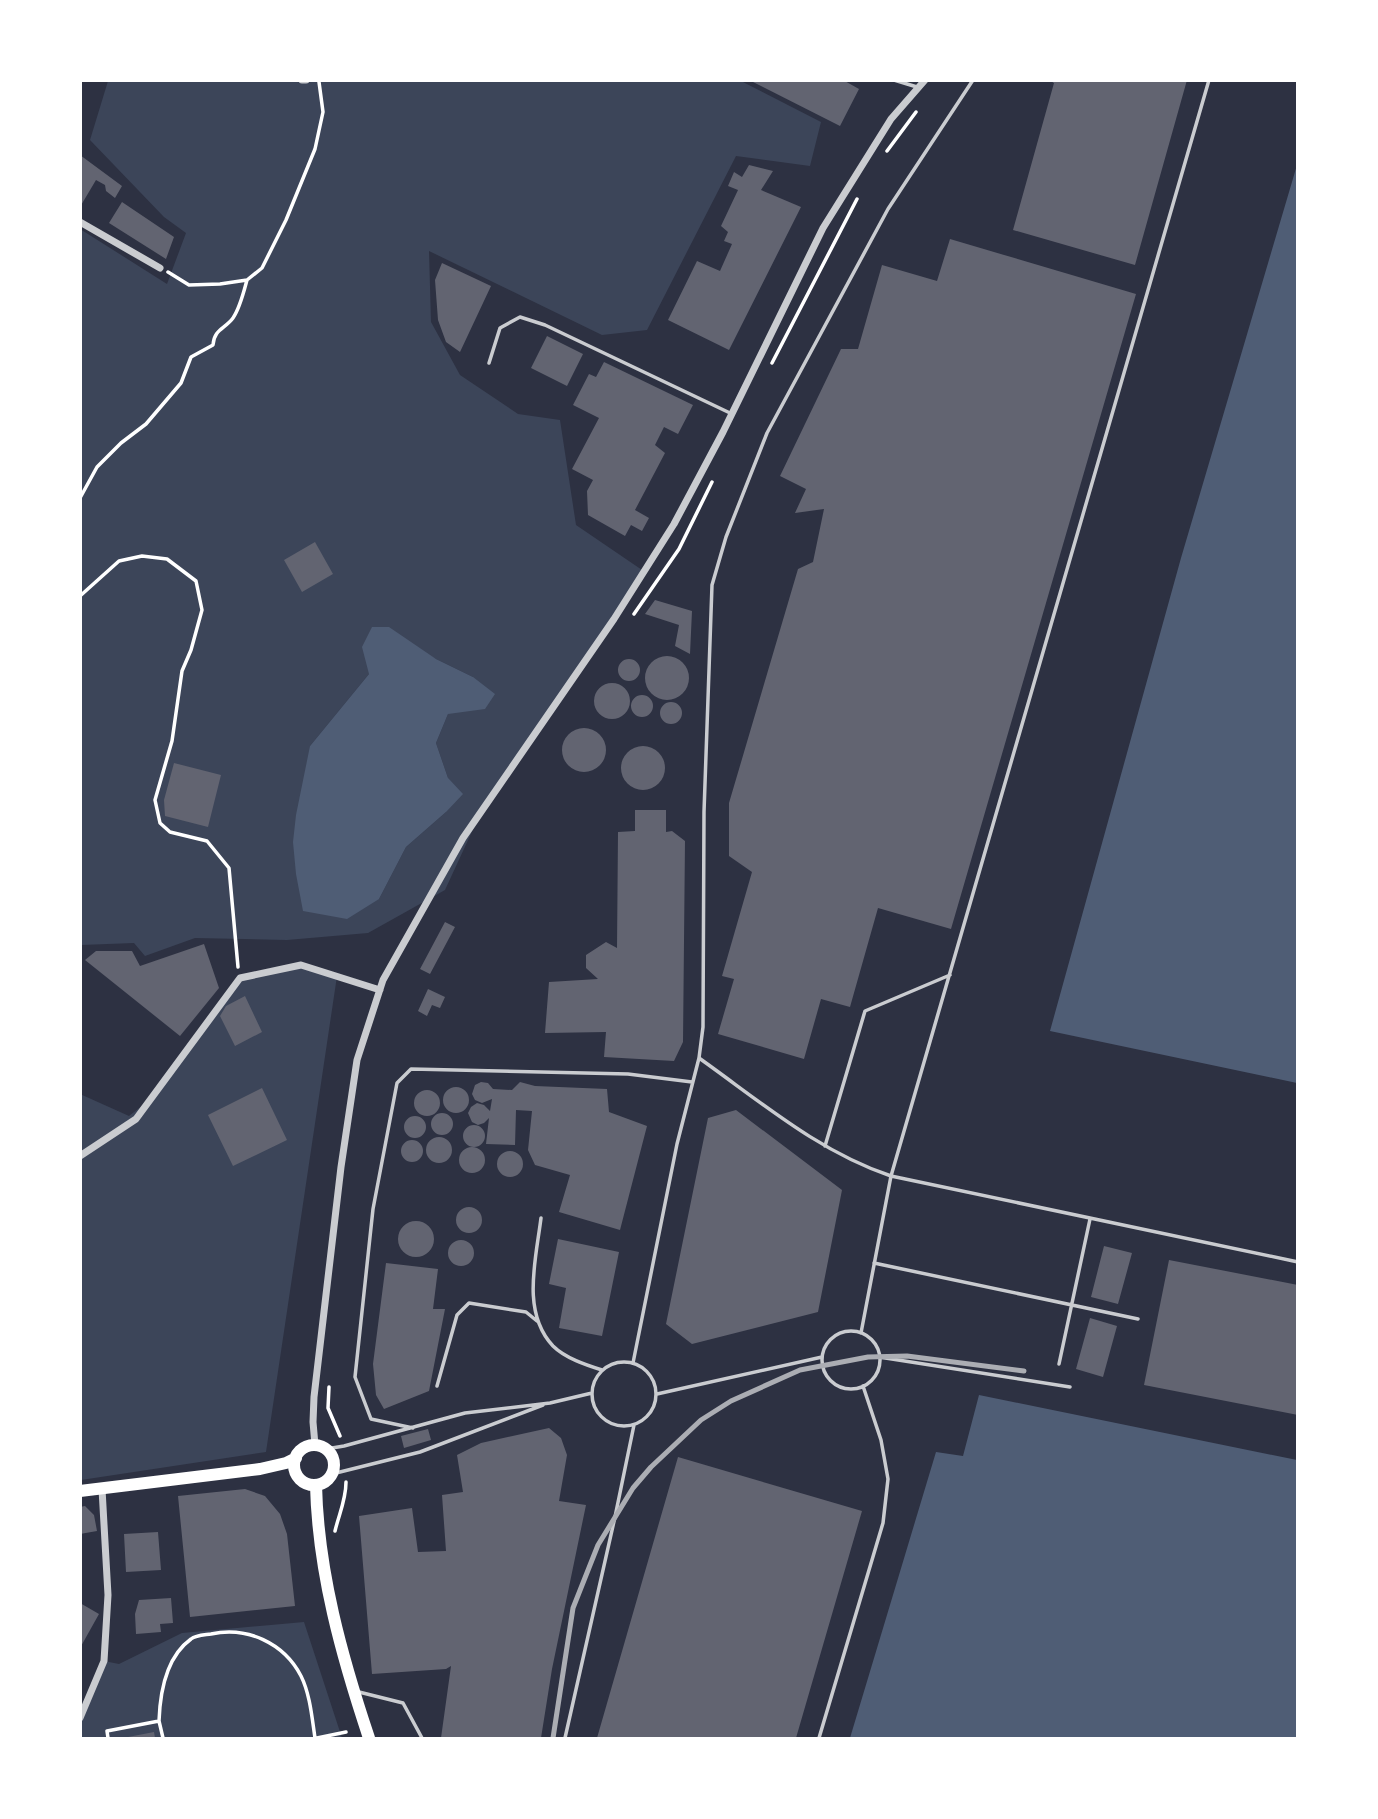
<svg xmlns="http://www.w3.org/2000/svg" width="1378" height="1819" font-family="Signika,sans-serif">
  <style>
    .green { fill: #3c4559; fill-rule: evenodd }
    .water { fill: #4f5d75 }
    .building { fill: #626471 }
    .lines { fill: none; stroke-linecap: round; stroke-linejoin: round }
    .path { stroke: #fff; stroke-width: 3.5 }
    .service { stroke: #caccd0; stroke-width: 3.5 }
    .minor { stroke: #caccd0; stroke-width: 7 }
    .primary { stroke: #fff; stroke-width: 12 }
    .trunk { stroke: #fff; stroke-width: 12 }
    .rail { stroke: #abadb3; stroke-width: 5 }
  </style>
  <rect width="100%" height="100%" fill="#2d3142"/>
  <path class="green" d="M108 81H741L821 122 810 166 736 156 647 330 602 335 429 251 431 322 460 375 518 414 560 420 576 525 645 572 481 812 445 890 368 933 287 940 195 938 145 956 134 943 81 945 80 229 167 284 186 233 164 217 90 140ZM372 628 473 677 448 714 436 743 448 778 446 812 406 847 379 899 310 746 369 674Z
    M301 965 337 976 266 1452 81 1480 80 1094 129 1116 152 1098 240 978Z
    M304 1622 342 1738H81L80 1718 104 1661 119 1664 182 1633Z"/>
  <path class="water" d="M1297 165V1083L1050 1031 1181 558Z
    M372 627H389L436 659 473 677 495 694 485 709 448 714 436 743 448 778 463 794 446 812 406 847 379 899 347 919 303 911 296 874 293 842 296 815 310 746 369 674 362 647Z
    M979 1395 1297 1460V1738H850L936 1452 963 1456Z"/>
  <path class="building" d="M749 80H843L859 89 840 126Z
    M1187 80 1135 265 1013 230 1054 83 1049 80Z
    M80 155 122 186 115 198 106 191 105 185 96 180 80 207Z
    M749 165 773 171 761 190 801 207 729 350 668 320 697 261 720 271 732 244 724 241 728 232 721 226 738 190 728 186 734 172 742 177Z
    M122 202 174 237 166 259 109 223Z
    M950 239 1136 294 951 929 878 908 850 1007 821 999 804 1059 718 1034 734 979 722 976 752 872 729 856V803L798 569 813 562 824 509 795 513 806 489 780 476 841 349H858L882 265 937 281Z
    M442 263 491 286 460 352 446 342 438 320 435 280Z
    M547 336 583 354 567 386 531 368Z
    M604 362 693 405 678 434 664 427 655 445 665 453 635 510 649 518 642 531 631 525 625 536 588 515 587 491 593 480 572 469 599 418 573 405 589 374 596 377Z
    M315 542 333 574 302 592 284 560Z
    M655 600 692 611 690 654 675 646 679 625 645 614Z
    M645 678a22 22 0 1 1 44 0a22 22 0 1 1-44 0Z
    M618 670a11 11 0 1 1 22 0a11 11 0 1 1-22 0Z
    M594 701a18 18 0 1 1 36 0a18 18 0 1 1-36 0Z
    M631 706a11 11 0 1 1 22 0a11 11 0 1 1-22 0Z
    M660 713a11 11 0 1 1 22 0a11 11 0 1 1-22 0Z
    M562 750a22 22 0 1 1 44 0a22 22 0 1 1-44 0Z
    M621 768a22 22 0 1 1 44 0a22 22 0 1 1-44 0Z
    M174 763 221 775 208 827 165 816 164 800Z
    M635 810H666V832L672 831 685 841 683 1042 674 1061 604 1057 606 1032 545 1033 549 982 598 979 586 968V955L606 942 617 948 618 832 635 831Z
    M445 922 455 927 430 974 420 969Z
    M204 944 219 988 180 1036 85 960 96 951H132L140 966Z
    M428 989 445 997 440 1008 432 1005 427 1016 418 1011Z
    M245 996 262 1032 235 1046 220 1016 226 1006Z
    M481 1082 488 1083 493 1089 512 1090 520 1082 535 1086 607 1089 609 1112 647 1126 620 1230 559 1212 570 1175 535 1165 528 1150 532 1111 516 1110 515 1145 486 1144 489 1118 484 1123 478 1125 472 1122 468 1113 471 1107 477 1103 484 1105 490 1111 492 1099 482 1103 475 1100 472 1094 475 1085Z
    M443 1100a13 13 0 1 1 26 0a13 13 0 1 1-26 0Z
    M262 1088 287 1140 233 1166 208 1115Z
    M414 1103a13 13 0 1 1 26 0a13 13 0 1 1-26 0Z
    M736 1110 842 1190 818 1312 692 1344 666 1324 708 1118Z
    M431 1124a11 11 0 1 1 22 0a11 11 0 1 1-22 0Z
    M404 1127a11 11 0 1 1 22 0a11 11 0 1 1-22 0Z
    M463 1136a11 11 0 1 1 22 0a11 11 0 1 1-22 0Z
    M426 1150a13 13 0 1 1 26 0a13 13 0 1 1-26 0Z
    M401 1151a11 11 0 1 1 22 0a11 11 0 1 1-22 0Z
    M459 1160a13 13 0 1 1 26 0a13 13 0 1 1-26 0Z
    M497 1164a13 13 0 1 1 26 0a13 13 0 1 1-26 0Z
    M456 1220a13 13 0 1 1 26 0a13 13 0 1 1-26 0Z
    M398 1239a18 18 0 1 1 36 0a18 18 0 1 1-36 0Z
    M558 1239 619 1252 602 1336 559 1328 566 1288 549 1284Z
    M448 1253a13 13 0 1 1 26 0a13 13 0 1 1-26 0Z
    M1104 1246 1132 1253 1118 1304 1091 1297Z
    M1169 1260 1298 1285V1415L1144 1385Z
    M386 1263 438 1269 433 1309H445L429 1391 384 1409 376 1395 373 1364Z
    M1090 1318 1117 1326 1103 1377 1076 1369Z
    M549 1428 561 1438 567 1455 559 1501 586 1505 552 1669 541 1738H441L451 1666 446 1669 372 1674 359 1516 412 1508 418 1552 446 1551 442 1495 463 1492 457 1455 481 1443Z
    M428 1429 431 1440 404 1448 401 1436Z
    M678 1457 862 1511 796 1738H597Z
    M245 1489 265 1496 280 1514 287 1534 295 1606 190 1617 178 1496Z
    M85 1506 94 1515 97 1531 80 1534V1507Z
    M158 1532 161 1570 126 1572 124 1534Z
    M171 1598 173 1623 160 1624 161 1632 136 1634 135 1614 139 1600Z
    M80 1603 99 1614 80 1648Z
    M154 1732 155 1738H128V1737Z"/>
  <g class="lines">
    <path class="path" d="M887 151 916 112
      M168 272 189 285 220 284 247 280 262 268 286 220 315 149 323 112 319 82
      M772 363 857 199
      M80 498 97 467 121 443 146 424 181 383 191 357 213 345C214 329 225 329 233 318 240 308 244 291 247 280
      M80 596 119 561 142 556 167 559 196 581 202 610 191 650 182 671 172 741 155 800 160 823 170 832 207 841 229 868 238 967
      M634 614 679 549 712 482
      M329 1387 328 1408 340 1436
      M335 1531C339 1514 346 1500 346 1482
      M159 1721C160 1693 166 1657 191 1639 196 1635 205 1635 211 1634 247 1626 284 1643 301 1676 310 1694 312 1718 315 1738
      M108 1738 107 1731 159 1721 163 1738
      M317 1738 346 1732"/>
    <path class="service" d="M894 80 917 87
      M489 363 500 328 520 317 545 325 730 413
      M699 1058C761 1102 819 1152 891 1176L1298 1262
      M825 1146 865 1011 950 975
      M541 1218C536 1259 521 1312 553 1346 565 1358 586 1365 602 1370
      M874 1263 1138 1319
      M822 1360a29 29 0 1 1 58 0a29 29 0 1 1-58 0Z
      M861 1333 891 1176 1209 80
      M879 1357 1070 1387
      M592 1394a32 32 0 1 1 64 0a32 32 0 1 1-64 0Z
      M633 1363 677 1144 699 1058 703 1027 704 812 712 585 726 537 767 433 888 209 973 80
      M1059 1364 1090 1219
      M437 1386 457 1315 469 1303 526 1312 537 1321
      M657 1394 822 1357
      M413 1428 371 1419 355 1377 373 1209 397 1083 411 1069 628 1074 692 1082
      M326 1449 344 1446 465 1413 550 1403 592 1393
      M332 1474 420 1452 543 1405
      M359 1692 403 1703 422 1738
      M565 1738 615 1517 634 1425
      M819 1738 883 1523 888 1479 881 1440 863 1386"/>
    <path class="minor" d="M302 80H306
      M80 222 160 268
      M80 1156 136 1119 240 978 301 965 380 990
      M315 1445 313 1422 314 1397 341 1167 357 1060 383 980 463 838 614 619 674 524 723 432 823 228 891 119 925 80
      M80 1718 104 1661 108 1595 102 1489"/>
    <path class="primary" d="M316 1485C318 1572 342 1657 369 1738"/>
    <path class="trunk" d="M294 1465a20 20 0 1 1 40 0a20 20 0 1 1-40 0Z
      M80 1491 260 1469 286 1463 296 1458"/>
    <path class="rail" d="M553 1738 573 1608 598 1545 633 1488 651 1467 701 1420 731 1401 800 1370 868 1357 907 1356 1024 1371"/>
  </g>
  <rect width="1378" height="1819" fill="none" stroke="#ffffff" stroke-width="164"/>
</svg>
